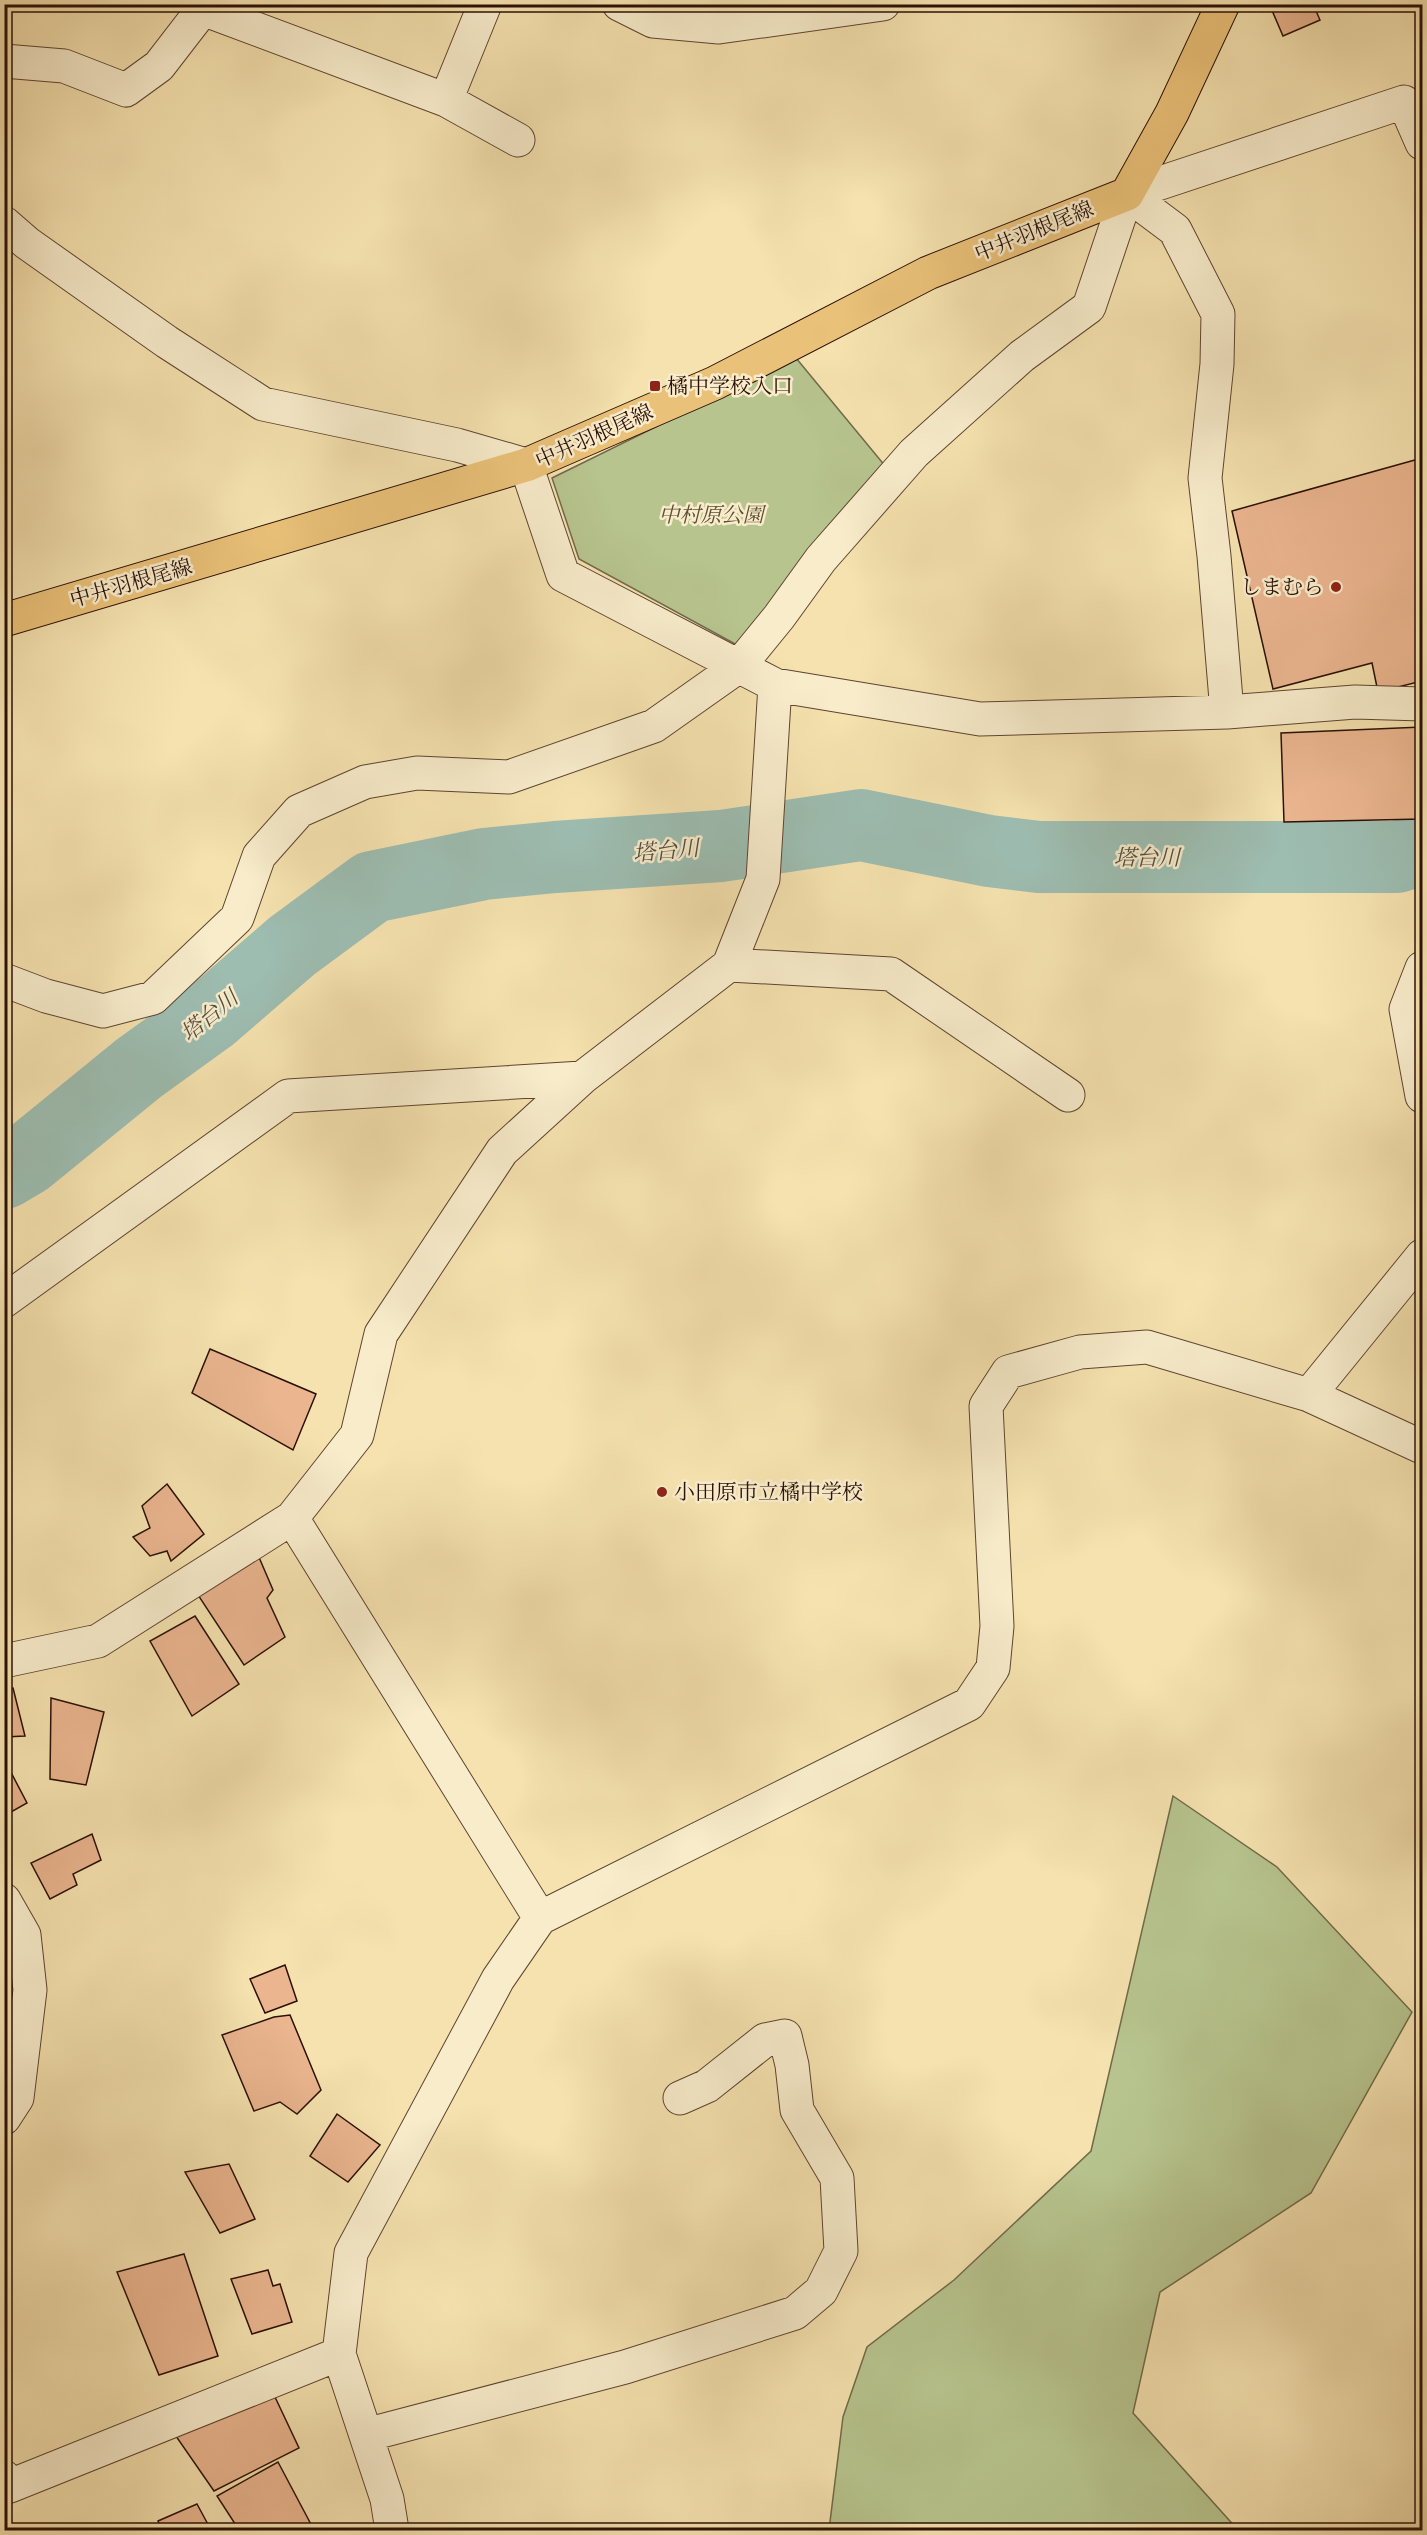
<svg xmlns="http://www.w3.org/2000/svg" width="1427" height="2535" font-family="'Libre Bodoni','Noto Serif JP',serif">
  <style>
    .green { fill: #b7c48e; stroke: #716a4a; stroke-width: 1.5 }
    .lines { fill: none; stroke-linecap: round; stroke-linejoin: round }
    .river { stroke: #9dbdb1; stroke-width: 72 }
    .building { fill: #eab58f; stroke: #2b1006; stroke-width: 1.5 }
    .minor-casing { stroke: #5e4430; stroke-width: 35 }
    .major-casing { stroke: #2b1006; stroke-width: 35 }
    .minor { stroke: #f8eccb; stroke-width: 33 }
    .major { stroke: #eac178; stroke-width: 33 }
    .poi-dot { fill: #8f2418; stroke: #f8eccb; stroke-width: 2 }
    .labels { text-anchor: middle; stroke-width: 5; stroke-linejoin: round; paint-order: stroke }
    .street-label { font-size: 21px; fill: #2b1006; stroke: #f8eccb }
    .poi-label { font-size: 21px; fill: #2b1006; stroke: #f8eccb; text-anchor: start }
    .park-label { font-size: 21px; font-style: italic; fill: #5c4f36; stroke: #f8eccb }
    .water-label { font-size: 22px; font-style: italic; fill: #534d42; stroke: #f8eccb }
  </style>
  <rect width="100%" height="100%" fill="#f5e2af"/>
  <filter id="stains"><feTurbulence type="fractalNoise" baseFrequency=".00333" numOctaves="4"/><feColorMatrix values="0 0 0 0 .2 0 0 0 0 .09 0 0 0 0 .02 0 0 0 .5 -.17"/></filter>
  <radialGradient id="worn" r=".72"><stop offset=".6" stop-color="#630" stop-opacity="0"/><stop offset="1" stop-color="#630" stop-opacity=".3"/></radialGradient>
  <path class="green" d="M796 358 886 467 737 645 579 559 552 478Z
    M1173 1796 1277 1867 1412 2012 1311 2193 1160 2292 1133 2413 1238 2530H829L843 2417 867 2347 954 2280 1091 2151Z"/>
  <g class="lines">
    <path class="river" d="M4 1173 26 1160 139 1068 211 1016 292 946 372 887 484 864 555 857 721 846 861 825 989 851 1039 857H1397L1422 849"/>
  </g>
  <path class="building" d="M1279 4H1313L1320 20 1283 36 1271 8Z
    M1422 458V681L1378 692 1372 663 1273 689 1232 511Z
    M1422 727V819L1284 822 1281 733Z
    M210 1349 316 1394 293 1450 192 1393Z
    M167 1484 204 1534 171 1561 167 1551 150 1556 133 1537 150 1528 142 1506Z
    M255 1548 273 1590 267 1598 285 1637 244 1665 198 1595Z
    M195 1616 239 1684 192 1716 150 1641Z
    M13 1688 25 1736 4 1737V1689Z
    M51 1698 104 1712 86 1785 50 1779Z
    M4 1759 27 1803 4 1816Z
    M92 1834 101 1860 73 1874 77 1885 50 1899 31 1863Z
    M285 1965 297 2001 265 2013 250 1979Z
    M290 2015 321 2090 297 2114 280 2102 254 2111 222 2035 274 2017Z
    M337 2114 380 2145 348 2182 310 2156Z
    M229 2164 255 2219 220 2233 185 2172Z
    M184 2254 218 2356 159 2375 117 2272Z
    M268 2270 273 2286 280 2284 292 2322 252 2334 231 2279Z
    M275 2397 299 2448 214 2491 171 2429Z
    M278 2462 314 2530H239L217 2496Z
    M197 2504 211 2530H162L158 2521Z"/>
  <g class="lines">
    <g class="minor-casing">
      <path id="minor" d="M619 4 653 21 719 27 883 4
        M4 61 64 66 126 90 159 66 203 9 446 100 518 140
        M446 100 485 4
        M1127 194 1175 230 1218 314 1217 364 1205 478 1214 556 1227 712
        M1127 194 1404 102 1422 143
        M4 223 27 243 167 342 263 404 457 445 526 465 563 575 775 685 763 879 729 965 582 1078 502 1151 381 1334 357 1435 292 1518 98 1641 4 1661
        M775 685 980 719 1227 712 1355 702 1422 704
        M729 965 891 974 1068 1095
        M1422 968 1406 1009 1422 1096
        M4 980 46 996 103 1011 153 998 237 918 259 856 299 811 365 782 417 773 509 777 654 726 739 666 779 617 821 559 914 453 1022 356 1089 307 1127 194
        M4 1301 288 1096 582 1078
        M1309 1395 1422 1256
        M292 1518 540 1918
        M4 1900 24 1935 30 1990 17 2098 4 2118
        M366 2435 625 2367 795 2313 821 2291 841 2251 837 2178 797 2110 792 2065 785 2036 765 2040 707 2086 680 2098
        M4 2477 10 2486 339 2354
        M392 2530 387 2499 339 2354 351 2253 498 1979 540 1918 969 1704 993 1668 997 1626 986 1406 1008 1372 1080 1352 1147 1347 1309 1395 1422 1447"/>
    </g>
    <g class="major-casing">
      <path id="major" d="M4 620 526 465 715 383 928 273 1127 194 1172 113 1223 4"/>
    </g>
    <use href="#minor" class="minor"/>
    <use href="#major" class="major"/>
  </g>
  <g class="poi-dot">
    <rect x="649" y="380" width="12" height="12" rx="3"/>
    <circle cx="1336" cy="587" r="6"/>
    <circle cx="662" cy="1492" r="6"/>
  </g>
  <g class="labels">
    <g class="street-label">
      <text transform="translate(1034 231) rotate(-22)" y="7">中井羽根尾線</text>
      <text transform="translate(594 436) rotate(-24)" y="7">中井羽根尾線</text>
      <text transform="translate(131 583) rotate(-16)" y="7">中井羽根尾線</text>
    </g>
    <g class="poi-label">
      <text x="667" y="393">橘中学校入口</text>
      <text x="1324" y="594" text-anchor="end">しまむら</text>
      <text x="674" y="1499">小田原市立橘中学校</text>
    </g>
    <g class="park-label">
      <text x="711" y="522">中村原公園</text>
    </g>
    <g class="water-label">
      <text transform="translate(666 850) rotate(-5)" y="8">塔台川</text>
      <text x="1147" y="865">塔台川</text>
      <text transform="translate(209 1015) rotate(-39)" y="8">塔台川</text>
    </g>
  </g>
  <rect width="1427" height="2535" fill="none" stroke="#f5e2af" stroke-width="24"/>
  <rect x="6" y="6" width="1415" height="2523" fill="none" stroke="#2b1006" stroke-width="3"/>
  <rect x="12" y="12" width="1403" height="2511" fill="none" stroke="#2b1006" stroke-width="1.5"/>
  <rect width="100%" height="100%" filter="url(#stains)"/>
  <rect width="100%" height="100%" fill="url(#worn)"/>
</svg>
